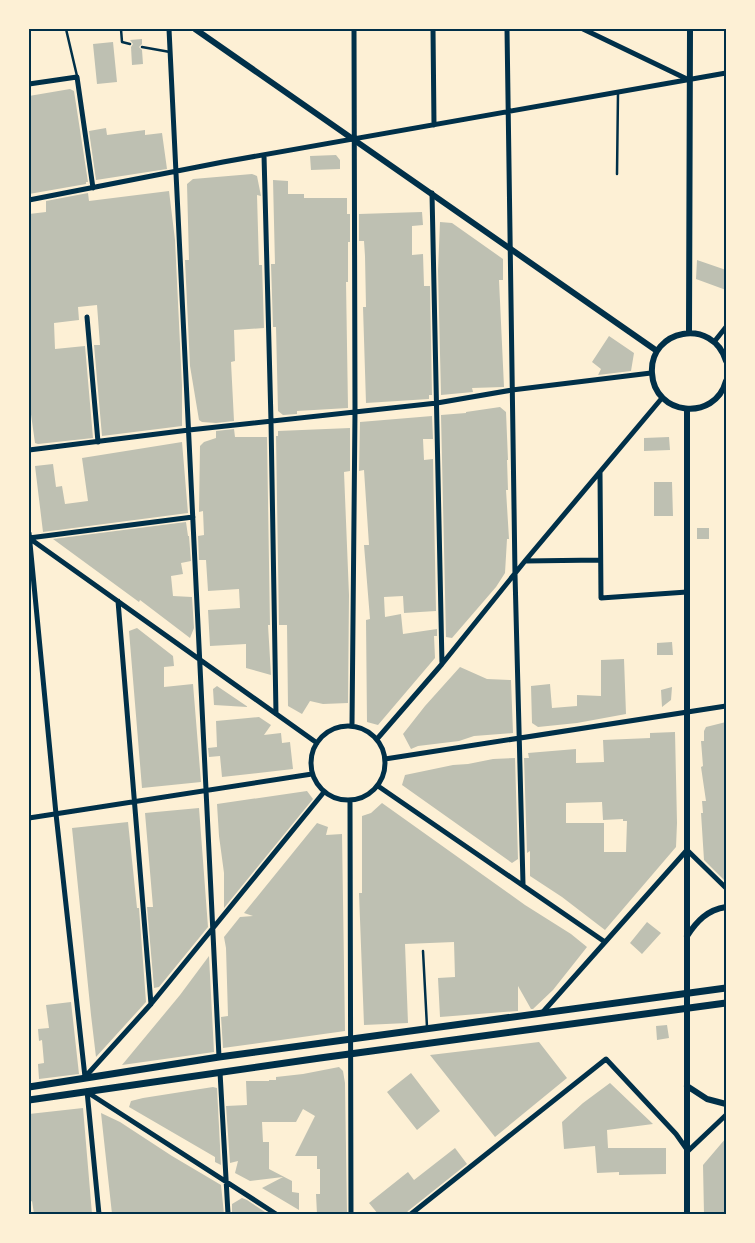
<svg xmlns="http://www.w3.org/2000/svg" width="755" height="1243" font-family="Manrope,sans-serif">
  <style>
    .building { fill: #bec0b2; fill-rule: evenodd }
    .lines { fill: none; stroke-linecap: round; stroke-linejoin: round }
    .service { stroke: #003049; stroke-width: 2.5 }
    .minor { stroke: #003049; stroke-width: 5 }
    .tertiary { stroke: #003049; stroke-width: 6 }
    .secondary { stroke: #003049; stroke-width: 7 }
    .neatline { fill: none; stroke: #003049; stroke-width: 2 }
  </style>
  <rect width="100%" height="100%" fill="#fdf0d5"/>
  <path class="building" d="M142 39V44L139 47 142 50 143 64 132 65 131 47 133 44 130 40Z
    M113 42 117 82 97 84 93 44Z
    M70 89 74 91 88 182H86V184L29 194V96Z
    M106 128 107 135 145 130V135L162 133 167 169 96 180 89 131Z
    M336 155 340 160V169L311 170 310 156Z
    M252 174 257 176 261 196 257 195 259 265H262L264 328 234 330 235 361 231 362 234 421 216 423 202 422 199 420 190 366 185 260H189L187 184 193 179Z
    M273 180 288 181V194H304V198H347V214H350V242H348V282H346L348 408 297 411V414L283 415 278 411 276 327H273L271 264H275Z
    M169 191 175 240 182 385V426L102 436 94 345H100L97 305 78 307 79 320 54 323 55 349 85 346 93 438 38 444 35 443 29 400V214L46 212V201L88 193 89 201Z
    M422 212 423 225 412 226V255L423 254 424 286H430L432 395H429V399L366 403 363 307H366L365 256 364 241H359V214Z
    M440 222 452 223 503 259V280H499L504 387 472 388 473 392 441 395 438 271Z
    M697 260 726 270V290L696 279Z
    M609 336 634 353 631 371 598 375 601 369 592 362Z
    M500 407 506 412 508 460H507L508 490H506L509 539H507L505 573 496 587 452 638 446 637 441 415 466 413V412Z
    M432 416 433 439H423L424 460 433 459 436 611 404 613 403 596 384 597 385 617 401 614 403 634 437 629V636H434L435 658 378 725 367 722 366 620 370 619 364 545H369L364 470 359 471 360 422Z
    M350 428V471L344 472 349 595 348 703 323 704 310 701 302 714 288 706 287 625H279L276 436H278V431Z
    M234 429 235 437H267L270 625H268L271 675 246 668V644L210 646 208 610 240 608 239 589 208 591 206 560H199L198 536 204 535 203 511 199 512 200 446 204 442 216 438V431Z
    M669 437 670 450 644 451V438Z
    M182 442 188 513 43 532 35 466 53 464 56 487 62 486 65 504 88 501 82 458Z
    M654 482H672L673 516H654Z
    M186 522 188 536H189L191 561 181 563 183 574 171 576 173 596 192 597 194 628 190 638 140 600 139 602 53 539Z
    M697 528H709V539H697Z
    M137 628 173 656 174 666 164 667V687L193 684 201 782 142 788 129 631Z
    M672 642 673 655H657V643Z
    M624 659 626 714 577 723 538 727 532 723 531 686 550 684 552 708 577 706V695L601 696V660Z
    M460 667 487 679 511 680 513 733 474 736 459 741 418 746 411 749 403 734 425 706Z
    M217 686 248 707 214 705 213 689Z
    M672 687 671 700 662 707 661 690Z
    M259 717 271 725 264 735 281 733 282 743 290 742 293 769 222 777 220 756 209 757 208 748 217 747 216 721Z
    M726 722V882L704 860 701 813H703L702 801H706L701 767 703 766 701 741H704V731L706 727Z
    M675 732 677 823 676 847 605 930 562 897 530 876V851L527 853 524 758H529L528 753 576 749V763L604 762 603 740 650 738V733ZM602 802 603 820 623 819V821H627L626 852H604V823H566V803Z
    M515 758 518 859 512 863 402 785 405 775 453 765 468 764 493 759Z
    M307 791 313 799 224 908V873L219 836 217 804Z
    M382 803 525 905 571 934 587 947 553 990 533 1009H531L518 986V1011L440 1017 438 978 455 977 454 942 405 944 408 1023 364 1025 359 893H362V816L371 813Z
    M199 808 208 927 159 987 154 988 147 907H153L145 813Z
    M128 822 137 908H139L146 1002 96 1057 91 1015 72 828Z
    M317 823 328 827 326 835 342 834 345 1031 223 1048 221 1017 228 1016 226 948 224 937 240 917 253 916 244 913Z
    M647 922 661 933 642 954 630 943Z
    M209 956 214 1052 122 1065 180 995Z
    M71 1002 79 1074 39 1079 38 1064 44 1063 42 1040 39 1041 38 1029 49 1028 46 1005Z
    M667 1025 669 1038 657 1040 656 1026Z
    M539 1042 567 1078 495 1137 430 1055Z
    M339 1067 343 1071 345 1083 347 1214H317L316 1194H320V1169H317V1156H295L315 1116 303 1109 296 1122H262L263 1142H269V1169L292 1181V1192L299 1193V1210L262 1188 283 1177 250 1181 235 1173 238 1161 230 1163 226 1106 247 1105 246 1081H269V1080H276V1077L303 1074Z
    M411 1073 440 1111 417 1130 387 1092Z
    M610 1083 653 1124 607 1130 608 1148H666V1174L619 1175V1172L597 1173 595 1146 564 1149 562 1122 583 1103Z
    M213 1087 217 1088 221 1165 215 1162V1157L129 1107 131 1101 143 1098Z
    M83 1108 92 1214H34L32 1201 30 1202 29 1193V1114Z
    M101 1113 120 1122 172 1156 221 1185 224 1214H112Z
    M726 1138V1214H704L703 1165Z
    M455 1148 467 1164 408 1211 406 1214H378L369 1203 408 1172 414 1180Z
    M242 1198 247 1200 268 1214H232V1204Z"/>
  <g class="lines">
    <path class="service" d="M66 29 77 76
      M121 29 122 42 130 44
      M142 47 170 52
      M617 174 618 93
      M423 951 427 1027"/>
    <path class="minor" d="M169 29 219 1057
      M433 29 434 125
      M507 29 515 574 523 884
      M583 29 689 80
      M29 84 77 77 93 188
      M264 155 271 421 276 714
      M432 193 442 664
      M29 200 223 162 726 73
      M87 317 98 442
      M714 342 726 327
      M29 450 189 430 437 403 512 390 651 373
      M600 472 601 598 687 592
      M29 533 56 814 85 1077
      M29 538 317 743
      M29 538 193 517
      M525 561 600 560
      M118 601 151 1004
      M311 763a37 37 0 1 1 74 0a37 37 0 1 1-74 0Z
      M352 726 355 412 354 29
      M377 739 442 664 525 561 662 398
      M385 759 726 706
      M378 786 605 942
      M350 801 351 1214
      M29 818 312 774
      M542 1013 687 850 726 888
      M220 1072 228 1214
      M85 1077 151 1004 324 792
      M87 1091 99 1214
      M87 1092 276 1214
      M411 1214 606 1059 676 1134 688 1151 726 1115"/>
    <path class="tertiary" d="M195 29 657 351
      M689 333 690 29
      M726 361C713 317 649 329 652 373 654 416 715 422 726 381
      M687 936C697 921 707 910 726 907
      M687 1086 707 1099 726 1104
      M687 1214V410"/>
    <path class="secondary" d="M29 1087 219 1057 726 988
      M29 1100 320 1058 726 1003"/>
  </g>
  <rect width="755" height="1243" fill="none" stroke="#fdf0d5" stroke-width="60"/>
  <rect x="30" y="30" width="695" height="1183" class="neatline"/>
</svg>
